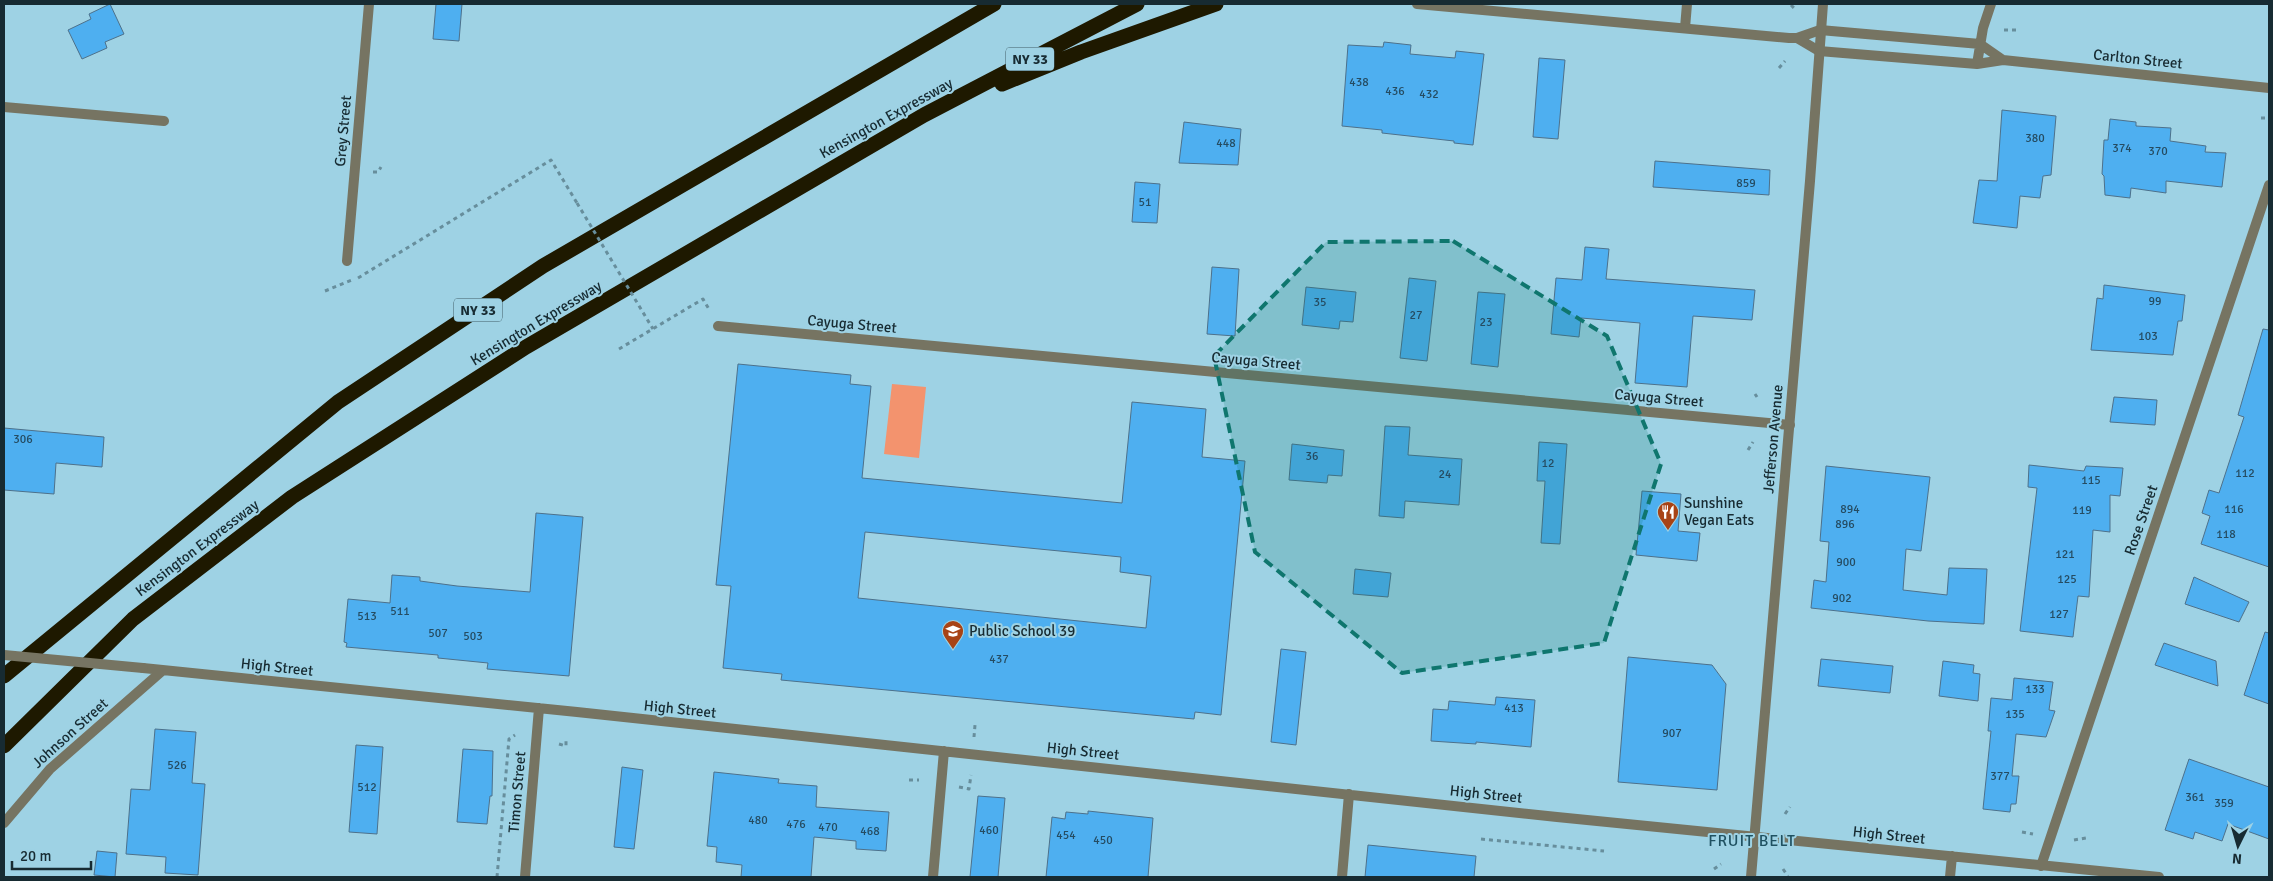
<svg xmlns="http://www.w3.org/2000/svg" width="2273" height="881" font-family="Signika,sans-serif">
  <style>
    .green { fill: #f3936e }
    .building { fill: #4eaff0; stroke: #4d718b; fill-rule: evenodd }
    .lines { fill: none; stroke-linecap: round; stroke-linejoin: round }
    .path { stroke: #678e9c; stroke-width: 3; stroke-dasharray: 4 4; stroke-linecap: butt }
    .service { stroke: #767462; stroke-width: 10 }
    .minor { stroke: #767462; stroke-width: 10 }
    .tertiary { stroke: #767462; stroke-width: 10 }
    .motorway { stroke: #1e1900; stroke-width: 15 }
    .path-bridge { stroke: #678e9c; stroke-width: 3; stroke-dasharray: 4 4; stroke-linecap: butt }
    .minor-bridge { stroke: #767462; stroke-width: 10 }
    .marked { fill: #0f766e; fill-opacity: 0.2; stroke: #0f766e; stroke-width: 4; stroke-dasharray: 10 6; stroke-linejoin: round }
    .labels { text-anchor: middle; stroke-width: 4; stroke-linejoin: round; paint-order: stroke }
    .number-label { font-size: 12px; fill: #254c62 }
    .shield { fill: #9ed2e4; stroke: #405d67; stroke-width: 1 }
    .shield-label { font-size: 14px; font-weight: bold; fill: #172b32 }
    .street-label { font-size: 15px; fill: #172b32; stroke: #9ed2e4 }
    .poi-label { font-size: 15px; fill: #172b32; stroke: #9ed2e4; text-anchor: start }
    .neighbourhood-label { font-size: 16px; letter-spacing: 1px; fill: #1f5161; stroke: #9ed2e4 }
  </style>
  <rect width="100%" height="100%" fill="#9ed2e4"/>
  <path class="green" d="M892 384 926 387 919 458 884 454Z"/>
  <path class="building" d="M110 4 124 34 105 42 107 48 82 59 68 30 91 19 89 14Z
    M436 4H462L459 41 433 39Z
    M1384 42 1411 45 1410 54 1455 58 1456 51 1484 54 1473 145 1454 143V141L1382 133V130L1342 126 1348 45 1383 47Z
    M1539 58 1565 60 1558 139 1533 137Z
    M2002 110 2056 116 2051 175 2043 176 2040 198 2020 196 2017 228 1973 223 1979 180 1997 181Z
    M2110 119 2136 122V126L2171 128 2170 141 2206 146 2205 152 2226 153 2222 187 2166 181V193L2131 188 2130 198 2105 195 2104 176 2102 174 2104 140H2108Z
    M1184 122 1241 129 1238 165 1179 163Z
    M1655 161 1770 170 1769 195 1653 187Z
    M1135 182 1160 184 1157 223 1132 222Z
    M1585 247 1609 249 1606 279 1755 290 1752 320 1693 316 1687 387 1635 383 1640 323 1581 318 1579 337 1551 334 1556 278 1582 280Z
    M1212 267 1239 269 1235 336 1207 334Z
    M1409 278 1436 281 1427 361 1400 358Z
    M2104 285 2185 295 2182 321H2178L2173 355 2091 350 2097 298 2103 299Z
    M1306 287 1356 292 1353 322 1340 321 1339 329 1302 325Z
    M1478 292 1505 294 1498 367 1471 364Z
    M2263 329 2269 330V567L2201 544 2210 516 2202 513 2209 490 2219 493 2244 417 2238 415Z
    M738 364 851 375 850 384 871 386 862 478 1122 503 1132 402 1206 409 1202 457 1245 461 1221 715 1195 712 1194 719 781 680 782 674 723 668 731 586 716 585ZM865 532 1121 557 1120 572 1151 576 1146 628 858 598Z
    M2114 397 2157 400 2155 425 2110 422Z
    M1385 426 1410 427 1408 455 1462 459 1459 505 1405 501 1404 518 1379 516Z
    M4 428 104 437 102 467 56 463 54 494 4 490Z
    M1539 442 1567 444 1560 544 1541 543 1545 481H1537Z
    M1292 444 1344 450 1342 476 1328 475 1327 483 1289 480Z
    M2029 465 2084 471 2086 466 2123 468 2120 496 2110 495V532L2093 530 2089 597 2078 596 2073 637 2020 631 2037 488 2028 487Z
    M1826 466 1930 477 1921 551 1906 549 1903 590 1947 595 1949 568 1987 569 1984 624 1928 621 1811 608 1814 580 1826 582 1829 542 1820 541Z
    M1642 491 1681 494 1678 531 1700 533 1697 561 1636 555Z
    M536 513 583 517 569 676 487 669 488 663 438 658V655L346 647 347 643 344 642 348 599 390 603 392 575 420 577V581L457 586 530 592Z
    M1355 569 1391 573 1388 597 1353 594Z
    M2194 577 2249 602 2239 622 2185 604Z
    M2265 632 2269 633V704L2244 695Z
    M2164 643 2216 661 2218 686 2155 665Z
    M1281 649 1306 652 1296 745 1271 742Z
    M1628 657 1712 665 1726 684 1717 790 1618 782Z
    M1821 659 1893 666 1890 693 1818 686Z
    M1943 661 1974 665 1973 673 1980 674 1978 701 1939 696Z
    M2014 678 2053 682 2049 710 2055 711 2046 737 2016 734 2012 776H2019L2016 804H2011L2010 812 1983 809 1991 731H1988L1991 698 2012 700Z
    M1496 697 1535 700 1531 747 1476 742V744L1431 741 1433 709 1448 710 1449 701 1495 705Z
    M155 729 196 732 192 783 205 784 198 875 165 873 166 857 126 854 131 789 150 790Z
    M356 745 383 747 377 834 349 832Z
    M463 749 493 751 492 796H490L487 824 457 822Z
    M2189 759 2269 787V839L2228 824 2222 841 2195 832 2193 839 2165 830Z
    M622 767 643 770 634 849 614 847Z
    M714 772 779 779 778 783 817 786 816 807 889 812 886 851 856 849V841L814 837 811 877H741L742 865 716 862 717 847 707 846Z
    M978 796 1005 798 998 877H970Z
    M1088 811 1153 818 1148 877H1046L1052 817 1065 819 1066 812 1088 814Z
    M1368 845 1476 856 1474 877H1365Z
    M97 851 117 853 115 877 94 875Z"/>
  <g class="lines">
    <path class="path" d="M1791 5 1795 9
      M2004 30H2017
      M1779 68 1785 61
      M2261 118H2269
      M373 172H378L381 167
      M358 278 551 160 577 203
      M325 291 352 280
      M619 349 703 299 710 311
      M1755 394 1757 397
      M1748 450 1753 442
      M974 737 975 725
      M559 744 566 746V738
      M909 780H919
      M959 787 969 789 971 775
      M1785 814 1790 807
      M2022 832 2033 834
      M1481 839 1604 851
      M2074 840 2086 838
      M1714 869 1721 864
      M1783 869 1788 876
      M497 877 509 739 515 735"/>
    <path class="service" d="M1685 28 1687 4
      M4 107 164 121"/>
    <path class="minor" d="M1417 4 1789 38H1797L1820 30 1980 44 2003 60
      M1797 38 1819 51 1977 64 2003 60 2269 88
      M1977 64 1983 28 1991 4
      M347 261 369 4
      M718 326 1790 425
      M143 668 577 712 1557 817 2159 877
      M4 823 50 769 162 671
      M2041 866 2269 185
      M525 877 539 708
      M933 877 944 751
      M1342 877 1349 794
      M1950 877 1952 856"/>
    <path class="tertiary" d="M1751 877 1810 181 1823 4"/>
    <path class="motorway" d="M1002 84 1081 52 1216 4
      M4 676 338 402 543 266 994 4
      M4 746 133 619 292 497 526 347 864 150 924 115 1137 4"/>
    <path class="path-bridge" d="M577 203 653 329"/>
    <path class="minor-bridge" d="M4 655 143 668"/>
  </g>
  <path class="marked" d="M1453 241 1607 336 1661 464 1604 643 1402 673 1255 552 1214 356 1326 242Z"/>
  <defs>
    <g id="restaurant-pin" transform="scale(1.125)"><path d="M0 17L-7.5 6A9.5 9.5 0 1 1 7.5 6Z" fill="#a84315" stroke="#9ed2e4"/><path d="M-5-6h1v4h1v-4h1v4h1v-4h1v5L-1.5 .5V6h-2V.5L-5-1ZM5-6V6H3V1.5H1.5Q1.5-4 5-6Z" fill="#fff"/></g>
    <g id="school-pin" transform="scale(1.125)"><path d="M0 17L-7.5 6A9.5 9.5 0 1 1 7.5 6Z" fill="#a84315" stroke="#9ed2e4"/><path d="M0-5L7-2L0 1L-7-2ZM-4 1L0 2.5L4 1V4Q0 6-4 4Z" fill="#fff"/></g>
  </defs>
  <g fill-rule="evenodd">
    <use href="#restaurant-pin" x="1668" y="512"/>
    <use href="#school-pin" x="953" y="631"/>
  </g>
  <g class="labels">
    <g class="number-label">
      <text x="1359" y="86">438</text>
      <text x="1395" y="95">436</text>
      <text x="1429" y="98">432</text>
      <text x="2035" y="142">380</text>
      <text x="1226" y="147">448</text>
      <text x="2122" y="152">374</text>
      <text x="2158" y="155">370</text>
      <text x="1746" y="187">859</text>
      <text x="1145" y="206">51</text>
      <text x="2155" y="305">99</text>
      <text x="1320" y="306">35</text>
      <text x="1416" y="319">27</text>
      <text x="1486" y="326">23</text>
      <text x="2148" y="340">103</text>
      <text x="23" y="443">306</text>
      <text x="1312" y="460">36</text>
      <text x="1548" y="467">12</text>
      <text x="2245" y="477">112</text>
      <text x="1445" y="478">24</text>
      <text x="2091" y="484">115</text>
      <text x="1850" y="513">894</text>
      <text x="2234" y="513">116</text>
      <text x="2082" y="514">119</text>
      <text x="1845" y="528">896</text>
      <text x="2226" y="538">118</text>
      <text x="2065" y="558">121</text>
      <text x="1846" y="566">900</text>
      <text x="2067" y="583">125</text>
      <text x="1842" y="602">902</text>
      <text x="400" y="615">511</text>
      <text x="2059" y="618">127</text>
      <text x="367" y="620">513</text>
      <text x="438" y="637">507</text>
      <text x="473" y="640">503</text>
      <text x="999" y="663">437</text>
      <text x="2035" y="693">133</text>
      <text x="1514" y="712">413</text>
      <text x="2015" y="718">135</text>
      <text x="1672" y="737">907</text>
      <text x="177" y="769">526</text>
      <text x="2000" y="780">377</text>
      <text x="367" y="791">512</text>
      <text x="2195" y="801">361</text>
      <text x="2224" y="807">359</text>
      <text x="758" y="824">480</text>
      <text x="796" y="828">476</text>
      <text x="828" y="831">470</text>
      <text x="989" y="834">460</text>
      <text x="870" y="835">468</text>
      <text x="1066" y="839">454</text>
      <text x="1103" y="844">450</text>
    </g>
    <g class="shield">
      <rect x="1006" y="47.5" width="48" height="23" rx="4"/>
      <rect x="454" y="298.5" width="48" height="23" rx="4"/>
    </g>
    <g class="shield-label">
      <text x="1030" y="64">NY 33</text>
      <text x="478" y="315">NY 33</text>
    </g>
    <g class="street-label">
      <text transform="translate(2138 59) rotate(6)" y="5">Carlton Street</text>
      <text transform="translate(886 118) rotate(-29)" y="5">Kensington Expressway</text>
      <text transform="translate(343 131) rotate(-85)" y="5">Grey Street</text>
      <text transform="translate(536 323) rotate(-31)" y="5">Kensington Expressway</text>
      <text transform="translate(852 324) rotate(5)" y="5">Cayuga Street</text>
      <text transform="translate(1256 361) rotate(5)" y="5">Cayuga Street</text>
      <text transform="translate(1659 398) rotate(5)" y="5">Cayuga Street</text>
      <text transform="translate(1773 439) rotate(-85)" y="5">Jefferson Avenue</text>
      <text transform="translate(2141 520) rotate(-71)" y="5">Rose Street</text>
      <text transform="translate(197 548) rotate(-37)" y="5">Kensington Expressway</text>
      <text transform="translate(277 667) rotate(6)" y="5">High Street</text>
      <text transform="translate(680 709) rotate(6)" y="5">High Street</text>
      <text transform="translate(70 733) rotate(-42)" y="5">Johnson Street</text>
      <text transform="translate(1083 751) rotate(6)" y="5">High Street</text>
      <text transform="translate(517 792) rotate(-85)" y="5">Timon Street</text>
      <text transform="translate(1486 794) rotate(6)" y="5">High Street</text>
      <text transform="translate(1889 835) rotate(6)" y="5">High Street</text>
    </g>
    <g class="poi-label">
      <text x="1684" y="508">Sunshine<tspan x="1684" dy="17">Vegan Eats</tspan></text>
      <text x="969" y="636">Public School 39</text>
    </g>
    <g class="neighbourhood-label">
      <text x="1752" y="846">FRUIT BELT</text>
    </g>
  </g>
  <rect width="2273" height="881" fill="none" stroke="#172b32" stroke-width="10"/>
  <g transform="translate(2238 846) rotate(185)" stroke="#9ed2e4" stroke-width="4" paint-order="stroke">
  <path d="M0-4L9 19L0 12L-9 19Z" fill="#172b32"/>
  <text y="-8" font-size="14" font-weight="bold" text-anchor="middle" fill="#172b32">N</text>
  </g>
  <path d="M12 861v8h79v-8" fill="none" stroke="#172b32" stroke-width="2.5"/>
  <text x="20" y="861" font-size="15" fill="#172b32" stroke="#9ed2e4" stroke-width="4" paint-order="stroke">20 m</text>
</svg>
